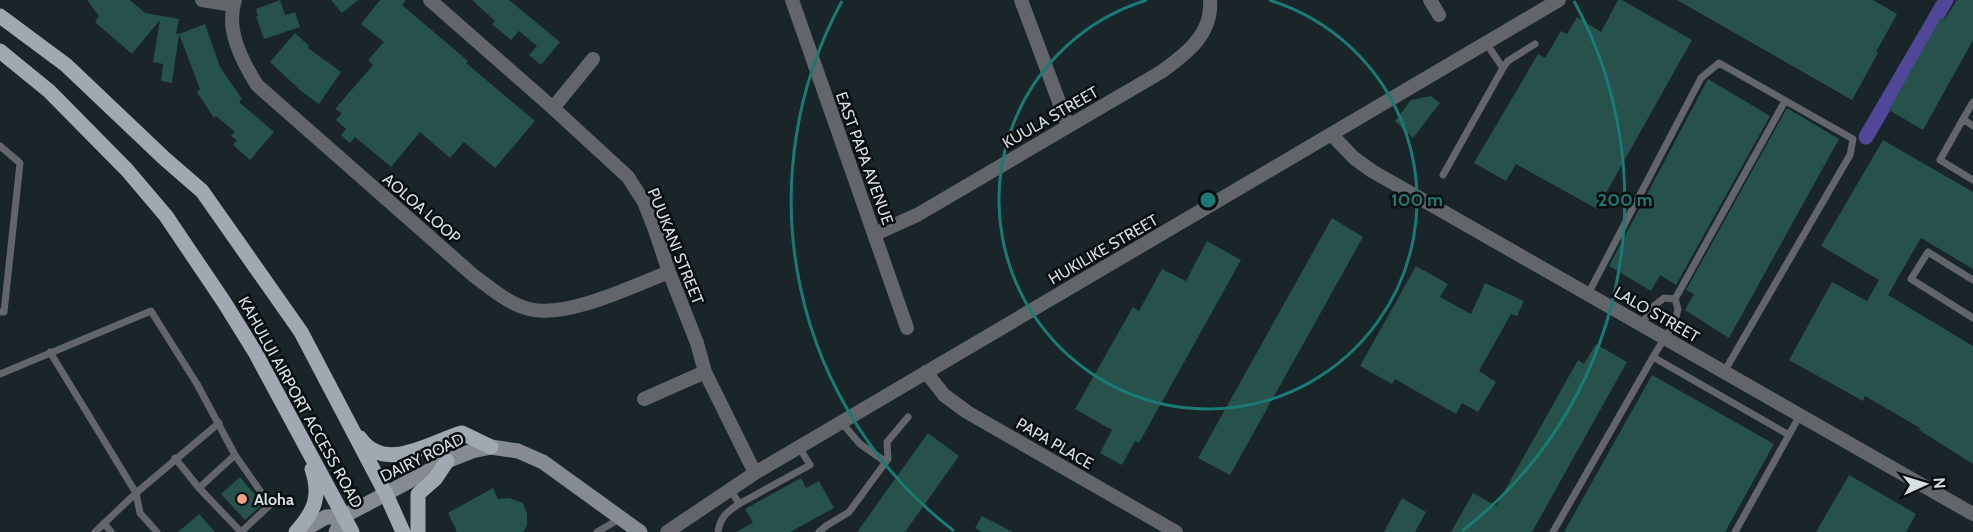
<svg xmlns="http://www.w3.org/2000/svg" width="1973" height="532" font-family="Cabin,sans-serif">
  <style>
    .lines { fill: none; stroke-linecap: round; stroke-linejoin: round }
    .canal { stroke: #514798; stroke-width: 15 }
    .building { fill: #26524b }
    .lane { stroke: #626569; stroke-width: 7 }
    .street { stroke: #626569; stroke-width: 14 }
    .secondary { stroke: #868b92; stroke-width: 15 }
    .primary { stroke: #a1a8b1; stroke-width: 15 }
    .ring { fill: none; stroke: #197b74; stroke-width: 3 }
    .poi-dot { fill: #f2a07f; stroke: #080d0f; stroke-width: 2 }
    .labels { text-anchor: middle; stroke-width: 5; stroke-linejoin: round; paint-order: stroke }
    .street-label { font-size: 16px; fill: #d8dfe1; stroke: #080d0f }
    .poi-label { font-size: 16px; font-weight: bold; fill: #d8dfe1; stroke: #080d0f; text-anchor: start }
    .centre { fill: #197b74; stroke: #080d0f; stroke-width: 3 }
    .ring-label { font-size: 18px; text-anchor: middle; font-weight: bold; fill: #197b74; stroke: #080d0f; stroke-width: 5; stroke-linejoin: round; paint-order: stroke }
  </style>
  <rect width="100%" height="100%" fill="#192528"/>
  <g class="lines">
    <path class="canal" d="M1866 137 1946 0"/>
  </g>
  <path class="building" d="M87 0H130L145 13 179 19 176 34H179L172 83 161 81 163 64 153 62 160 20 132 54 95 22 99 16Z
    M280 0 285 15 295 12 300 27 264 39 256 16H258L256 9Z
    M331 0H358L342 13Z
    M380 0H406L402 5 468 61 466 63 535 121 495 168 464 142 450 158 420 132 391 167 355 137 350 143 341 135 346 129 336 120 342 113 335 109 373 65 368 60 384 42 361 24Z
    M472 0H509L560 42 541 65 529 55 537 46 519 31 511 40 492 24 495 21Z
    M1618 0H1622L1692 40 1597 209 1516 164 1506 181 1474 163 1538 54 1545 58 1561 31 1567 34 1577 17 1601 32Z
    M1677 0H1873L1897 14 1876 52 1878 53 1852 100Z
    M1957 0H1973V40L1923 130 1889 110 1941 17 1945 19Z
    M205 24 220 67 242 99 239 102 274 132 250 160 233 145 237 140 231 136 235 132 216 116 214 118 197 92 200 89 179 34Z
    M295 33 309 46 308 48 341 72 319 104 301 91 270 62Z
    M1708 79 1770 116 1676 285 1660 275 1651 291 1609 266Z
    M1431 96 1440 103 1413 138 1395 121 1411 100Z
    M1787 108 1839 139 1729 338 1685 310 1694 294 1686 290Z
    M1883 140 1973 192V269L1921 238 1888 295 1973 346V464L1919 430 1920 428 1865 396 1863 401 1789 360 1832 282 1867 301 1879 280 1821 246Z
    M1332 218 1363 237 1230 475 1198 458Z
    M1207 241 1241 260 1139 443 1135 441 1122 465 1100 453 1112 430 1075 409 1133 307 1139 311 1162 269 1186 281Z
    M1416 266 1448 284 1440 297 1471 314 1485 283 1524 301 1517 316 1511 314 1479 371 1496 382 1478 412 1462 403 1456 414 1395 379 1392 384 1360 366Z
    M1596 344 1627 362 1532 532H1451L1473 493 1496 506 1578 360 1584 364Z
    M1652 375 1774 444 1725 532H1564Z
    M928 433 959 456 905 532H857Z
    M1849 475 1916 514 1906 532H1816Z
    M240 477 263 504 245 520 221 494Z
    M801 478 806 488 819 481 834 508 790 532H736L753 523 745 509Z
    M493 488 498 499 509 498 523 503 527 514V526L523 532H457L448 513Z
    M1402 498 1426 512 1415 532H1384Z
    M199 514 215 532H178Z
    M982 516 1013 532H982L975 528Z"/>
  <g class="lines">
    <path class="lane" d="M1503 68 1508 61 1535 44
      M1973 102 1963 119 1973 126
      M1963 119 1940 160 1973 180
      M0 146 20 163 4 312H0
      M1443 175 1503 68 1486 43
      M1973 280 1928 252 1911 279 1973 318
      M1588 294 1701 78 1719 63 1853 139 1850 155 1724 372
      M1675 299 1785 101
      M50 352 136 493 140 513 157 532
      M1653 357 1789 435
      M0 374 151 311 197 384 235 455 270 505 241 532 199 488 175 458
      M841 422 860 444 886 462
      M199 488 235 455
      M731 490 739 504 810 465 799 447
      M104 523 111 532
      M95 532 136 493 219 423
      M597 532 621 518
      M718 532C720 517 727 512 739 504
      M819 532 826 526 849 512 888 459 887 442 908 417
      M1553 532 1653 357 1675 321 1678 309 1675 299 1664 298 1654 306 1641 325
      M1735 532 1800 415"/>
    <path class="street" d="M202 0 233 5
      M235 0C225 29 242 61 257 85L474 276C491 288 508 304 529 309 566 319 633 286 669 272
      M430 0 553 108 628 177 644 202 655 230 669 272 697 343 705 372 755 473
      M792 0 907 328
      M1021 0 1068 126
      M1430 0 1439 15
      M553 108 593 59
      M1331 134 1354 158 1372 171 1973 514
      M875 234 917 215 1161 72C1186 54 1213 34 1210 0
      M926 372 944 395 967 412 1176 532
      M644 399 705 372
      M667 532 755 473 1559 0"/>
    <path class="secondary" d="M300 532 326 517 344 516 447 461 472 451 491 447 518 451 543 462 640 532
      M336 532 344 516"/>
    <path class="primary" d="M0 16 66 65 165 159 202 191 301 332 386 494 403 532
      M0 51 49 91 127 170 166 216 224 302 255 352 352 532
      M360 438C385 474 430 442 462 433L491 447
      M296 532C315 511 321 496 312 469
      M418 532V494L435 479 447 461"/>
  </g>
  <g class="ring">
    <path d="M1269 0A209 209 0 1 1 1147 0"/>
    <path d="M954 531A417 417 0 0 1 842 1M1574 1A417 417 0 0 1 1462 531"/>
  </g>
  <circle class="poi-dot" cx="242" cy="499" r="6"/>
  <g class="labels">
    <g class="street-label">
      <text transform="translate(1050 117) rotate(-30)" y="6">KUULA STREET</text>
      <text transform="translate(865 158) rotate(70)" y="6">EAST PAPA AVENUE</text>
      <text transform="translate(422 208) rotate(41)" y="6">AOLOA LOOP</text>
      <text transform="translate(676 246) rotate(68)" y="6">PUUKANI STREET</text>
      <text transform="translate(1103 249) rotate(-30)" y="6">HUKILIKE STREET</text>
      <text transform="translate(1657 314) rotate(30)" y="6">LALO STREET</text>
      <text transform="translate(301 402) rotate(61)" y="6">KAHULUI AIRPORT ACCESS ROAD</text>
      <text transform="translate(1055 443) rotate(30)" y="6">PAPA PLACE</text>
      <text transform="translate(422 457) rotate(-26)" y="6">DAIRY ROAD</text>
    </g>
    <g class="poi-label">
      <text x="254" y="505">Aloha</text>
    </g>
  </g>
  <circle cx="1208" cy="200" r="9" class="centre"/>
  <g class="ring-label">
    <text x="1417" y="206">100 m</text>
    <text x="1625" y="206">200 m</text>
  </g>
  <g transform="translate(1925 484) rotate(86)" stroke="#080d0f" stroke-width="4.5" paint-order="stroke">
  <path d="M0-4.5L10 22L0 15L-10 22Z" fill="#d8dfe1"/>
  <text y="-9" font-size="16" font-weight="bold" text-anchor="middle" fill="#d8dfe1">N</text>
  </g>
</svg>
